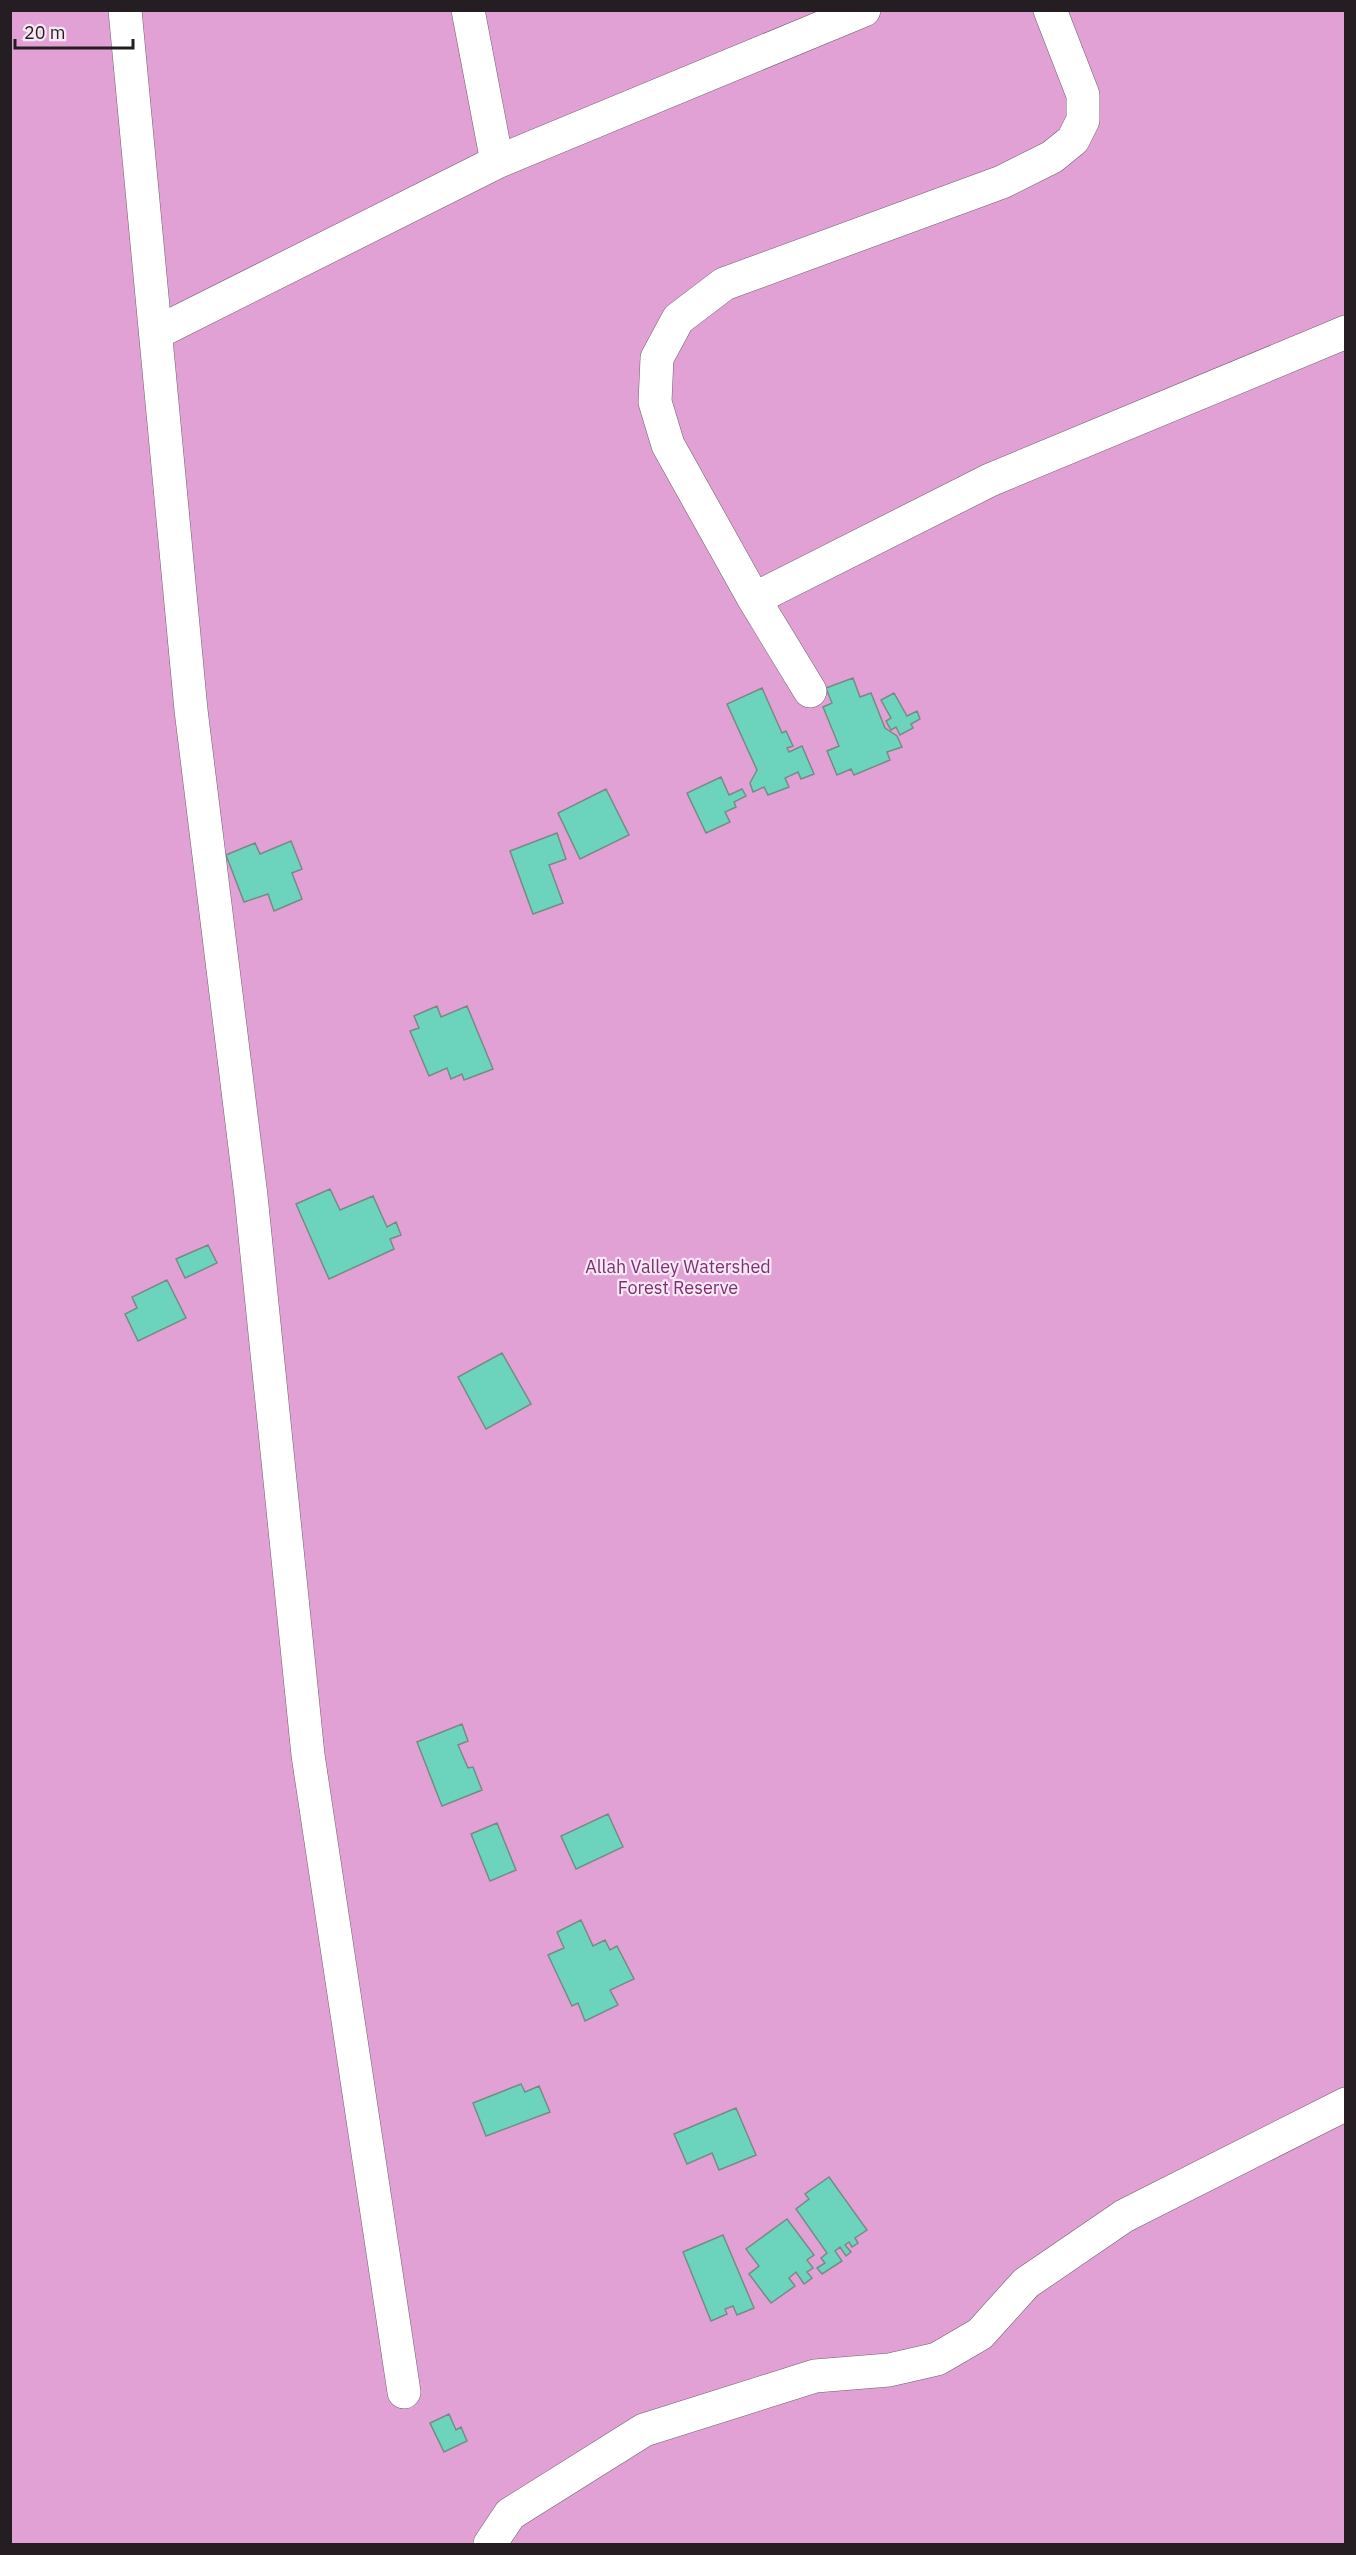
<svg xmlns="http://www.w3.org/2000/svg" width="1356" height="2555" font-family="'IBM Plex Sans',sans-serif">
  <style>
    .green { fill: #e1a1d5 }
    .building { fill: #6cd4bc; stroke: #778b85; stroke-width: 1.5 }
    .lines { fill: none; stroke-linecap: round; stroke-linejoin: round }
    .minor-casing { stroke: #6e606b; stroke-width: 34 }
    .minor { stroke: #fff; stroke-width: 33 }
    .labels { text-anchor: middle; stroke-width: 4.5; stroke-linejoin: round; paint-order: stroke }
    .park-label { font-size: 18px; fill: #7c3072; stroke: #f8e8f5 }
  </style>
  <rect width="100%" height="100%" fill="#ebdbe7"/>
  <path class="green" d="M11 11H1345V2544H11Z"/>
  <path class="building" d="M853 678 860 697 871 693 885 728 897 736 902 747 887 752 890 760 854 775 851 769 837 775 827 751 839 746 823 707 832 703 826 688Z
    M762 688 782 733 786 731 793 746 787 748 789 752 802 746 814 774 801 779 798 772 785 778 789 787 768 795 764 787 753 792 750 783 757 770 727 704Z
    M894 693 907 716 917 711 920 719 911 724 913 728 900 735 896 727 891 730 886 721 891 718 881 700Z
    M721 777 729 795 742 789 746 796 734 802 736 807 725 812 730 822 706 833 687 793Z
    M606 789 629 835 580 859 558 813Z
    M557 833 566 859 549 865 563 903 533 914 510 851Z
    M291 841 302 869 292 873 302 899 274 911 268 894 244 902 226 855 255 843 260 854Z
    M437 1006 441 1017 467 1006 493 1069 464 1080 462 1074 451 1079 447 1068 429 1076 410 1031 419 1028 414 1016Z
    M330 1189 340 1210 373 1196 387 1227 396 1222 401 1235 390 1239 394 1249 329 1279 296 1204Z
    M208 1245 217 1263 185 1278 176 1259Z
    M167 1280 186 1318 138 1341 125 1314 137 1308 132 1297Z
    M502 1353 531 1404 486 1429 458 1377Z
    M462 1724 468 1741 458 1745 468 1768 473 1767 482 1790 442 1806 417 1742Z
    M608 1814 623 1847 576 1869 561 1836Z
    M497 1823 516 1870 490 1881 471 1834Z
    M581 1920 593 1946 605 1940 610 1950 617 1946 634 1979 610 1990 618 2005 585 2021 578 2003 572 2006 548 1955 564 1948 557 1932Z
    M521 2084 525 2092 539 2086 550 2112 486 2136 473 2103Z
    M736 2108 756 2155 719 2170 712 2153 687 2164 674 2134Z
    M829 2177 867 2230 855 2238 858 2243 852 2247 849 2242 845 2245 851 2252 846 2256 840 2247 835 2251 842 2261 822 2274 817 2268 825 2263 821 2258 827 2253 796 2209 809 2199 805 2194Z
    M787 2219 814 2255 807 2260 813 2268 807 2272 812 2278 804 2284 796 2272 789 2278 795 2286 771 2303 749 2274 759 2266 746 2249Z
    M723 2235 754 2308 737 2315 733 2306 725 2309 727 2314 711 2321 683 2252Z
    M449 2414 456 2430 461 2427 467 2441 444 2452 430 2423Z"/>
  <g class="lines">
    <g class="minor-casing">
      <path id="minor" d="M125 10 191 710 251 1196 308 1755 404 2392
        M468 10 497 162
        M156 333 497 162 864 10
        M754 599 990 480 1346 332
        M810 691 754 599 668 445 655 402 657 358 678 319 724 284 1002 182 1052 157 1073 140 1083 120V95L1050 10
        M490 2544 510 2514 644 2430 815 2376 889 2370 937 2359 980 2334 1026 2283 1124 2216 1346 2104"/>
    </g>
    <use href="#minor" class="minor"/>
  </g>
  <g class="labels">
    <g class="park-label">
      <text x="678" y="1273">Allah Valley Watershed<tspan x="678" dy="21">Forest Reserve</tspan></text>
    </g>
  </g>
  <rect width="1356" height="2555" fill="none" stroke="#241e22" stroke-width="24"/>
  <path d="M15 39v9h118v-9" fill="none" stroke="#241e22" stroke-width="3"/>
  <text x="24" y="39" font-size="18" fill="#241e22" stroke="#f8e8f5" stroke-width="4.5" paint-order="stroke">20 m</text>
</svg>
